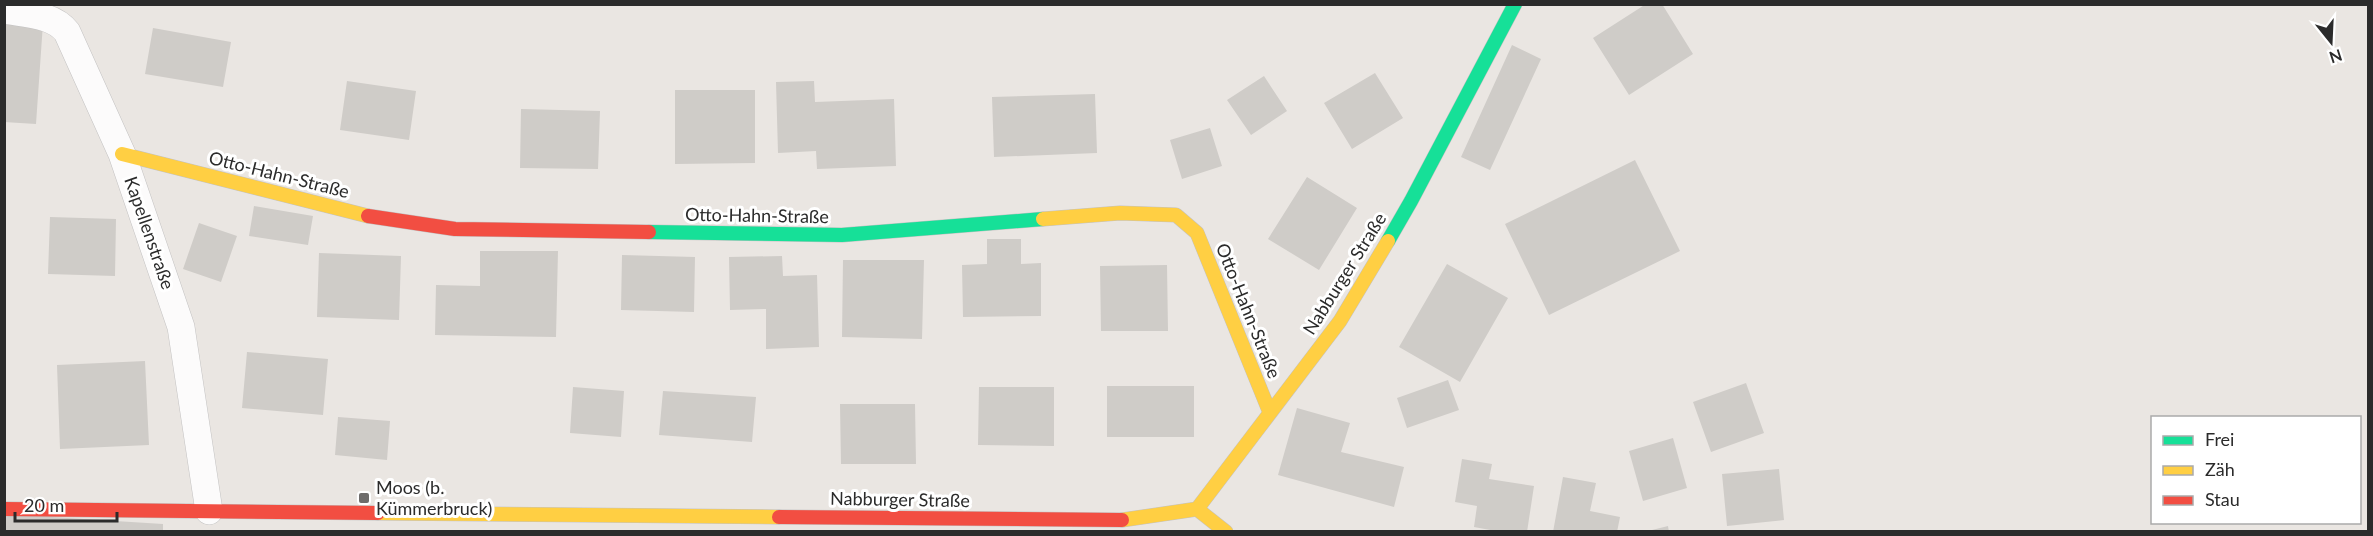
<svg xmlns="http://www.w3.org/2000/svg" width="2373" height="536" font-family="Lato,sans-serif">
  <style>
    .building { fill: #cfccc8 }
    .lines { fill: none; stroke-linecap: round; stroke-linejoin: round }
    .street-casing { stroke: #c3c2c2; stroke-width: 28 }
    .fast-casing { stroke: #c3c2c2; stroke-width: 15 }
    .slow-casing { stroke: #c3c2c2; stroke-width: 15 }
    .jam-casing { stroke: #c3c2c2; stroke-width: 15 }
    .street { stroke: #fcfbfb; stroke-width: 27 }
    .fast { stroke: #16e098; stroke-width: 14 }
    .slow { stroke: #ffcf43; stroke-width: 14 }
    .jam { stroke: #f24e42; stroke-width: 14 }
    .poi-dot { fill: #6e6c6b; stroke: #fff; stroke-width: 2 }
    .labels { text-anchor: middle; stroke-width: 6; stroke-linejoin: round; paint-order: stroke }
    .street-label { font-size: 18px; fill: #2b2b2b; stroke: #fff }
    .poi-label { font-size: 18px; fill: #2b2b2b; stroke: #fff; text-anchor: start }
  </style>
  <rect width="100%" height="100%" fill="#eae6e2"/>
  <path class="building" d="M1646 4H1662L1693 54 1629 95 1593 38Z
    M4 21 43 23 36 124 4 122Z
    M153 28 231 42 223 87 145 74Z
    M1512 45 1541 59 1490 170 1461 157Z
    M1375 73 1403 118 1352 149 1324 103Z
    M1264 76 1287 111 1251 135 1227 100Z
    M347 81 416 91 409 140 340 130Z
    M814 81 815 102 894 99 896 166 817 169 816 151 778 153 776 82Z
    M675 90H755V163L675 164Z
    M1095 94 1097 153 994 157 992 97Z
    M521 109 600 111 598 169 520 168Z
    M1210 128 1222 166 1182 179 1170 140Z
    M1635 160 1680 251 1549 315 1505 224Z
    M1307 177 1357 208 1319 270 1268 239Z
    M254 206 313 216 308 245 249 236Z
    M50 217 116 219 115 276 48 274Z
    M199 223 237 236 221 282 183 269Z
    M987 239H1021V264L1041 263V316L963 317 962 265 987 264Z
    M480 251H558L556 337 435 335 436 285 480 286Z
    M319 253 401 256 399 320 317 317Z
    M622 255 695 257 694 312 621 310Z
    M782 256 783 276 817 275 819 347 766 349V309L730 310 729 257Z
    M843 260H924L922 339 842 337Z
    M1447 264 1508 298 1460 382 1399 347Z
    M1167 265 1168 331H1101L1100 266Z
    M247 352 328 359 323 415 242 408Z
    M145 361 149 445 60 449 57 365Z
    M1448 380 1459 410 1407 428 1397 398Z
    M1746 383 1764 433 1711 452 1693 402Z
    M1107 386H1194V437H1107Z
    M573 387 624 391 621 437 570 433Z
    M979 387H1054V446L978 445Z
    M663 391 756 397 752 442 659 435Z
    M840 404H915L916 464H841Z
    M1297 408 1350 423 1341 452 1404 467 1394 507 1278 475Z
    M338 417 390 421 387 460 335 455Z
    M1673 438 1687 488 1643 501 1629 451Z
    M1462 459 1492 464 1489 479 1534 486 1527 532H1501L1474 527 1477 506 1455 502Z
    M1779 469 1784 520 1727 526 1722 474Z
    M1563 477 1596 483 1590 511 1620 517 1617 532H1553Z
    M4 514 163 524V532H4Z
    M1668 526 1669 532H1648V531Z"/>
  <g class="lines">
    <g class="street-casing">
      <path id="street" d="M4 10C26 14 53 14 67 32L122 154 181 327 209 511"/>
    </g>
    <g class="fast-casing">
      <path id="fast" d="M649 232 842 235 1043 219
        M1388 241 1411 201 1515 4"/>
    </g>
    <g class="slow-casing">
      <path id="slow" d="M122 154 368 216
        M1043 219 1120 213 1176 215 1197 233 1270 413
        M1197 509 1226 532
        M378 513 779 517
        M1122 520 1197 509 1340 321 1388 241"/>
    </g>
    <g class="jam-casing">
      <path id="jam" d="M368 216 455 229 649 232
        M4 509 378 513
        M779 517 1122 520"/>
    </g>
    <use href="#street" class="street"/>
    <use href="#fast" class="fast"/>
    <use href="#slow" class="slow"/>
    <use href="#jam" class="jam"/>
  </g>
  <rect class="poi-dot" x="358" y="492" width="12" height="12" rx="3"/>
  <g class="labels">
    <g class="street-label">
      <text transform="translate(279 175) rotate(14)" y="6">Otto-Hahn-Straße</text>
      <text transform="translate(757 216) rotate(1)" y="6">Otto-Hahn-Straße</text>
      <text transform="translate(149 233) rotate(71)" y="6">Kapellenstraße</text>
      <text transform="translate(1345 274) rotate(-58)" y="6">Nabburger Straße</text>
      <text transform="translate(1248 311) rotate(68)" y="6">Otto-Hahn-Straße</text>
      <text transform="translate(900 500) rotate(1)" y="6">Nabburger Straße</text>
    </g>
    <g class="poi-label">
      <text x="376" y="494">Moos (b.<tspan x="376" dy="21">Kümmerbruck)</tspan></text>
    </g>
  </g>
  <rect width="2373" height="536" fill="none" stroke="#2b2b2b" stroke-width="12"/>
  <rect x="2151" y="416" width="210" height="108" fill="#ffffff" stroke="#aaaaaa" stroke-width="1.5"/>
  <rect x="2163" y="436" width="30" height="9" fill="#16e098" stroke="#aaaaaa" stroke-width="1.5"/>
  <text x="2205" y="446" font-size="18" fill="#2b2b2b">Frei</text>
  <rect x="2163" y="466" width="30" height="9" fill="#ffcf43" stroke="#aaaaaa" stroke-width="1.5"/>
  <text x="2205" y="476" font-size="18" fill="#2b2b2b">Zäh</text>
  <rect x="2163" y="496" width="30" height="9" fill="#f24e42" stroke="#aaaaaa" stroke-width="1.5"/>
  <text x="2205" y="506" font-size="18" fill="#2b2b2b">Stau</text>
  <g transform="translate(2331 42) rotate(162)" stroke="#ffffff" stroke-width="4.5" paint-order="stroke">
  <path d="M0-4.5L10 22L0 15L-10 22Z" fill="#2b2b2b"/>
  <text y="-9" font-size="16" font-weight="bold" text-anchor="middle" fill="#2b2b2b">N</text>
  </g>
  <path d="M15 512v9h102v-9" fill="none" stroke="#2b2b2b" stroke-width="3"/>
  <text x="24" y="512" font-size="18" fill="#2b2b2b" stroke="#ffffff" stroke-width="4.5" paint-order="stroke">20 m</text>
</svg>
